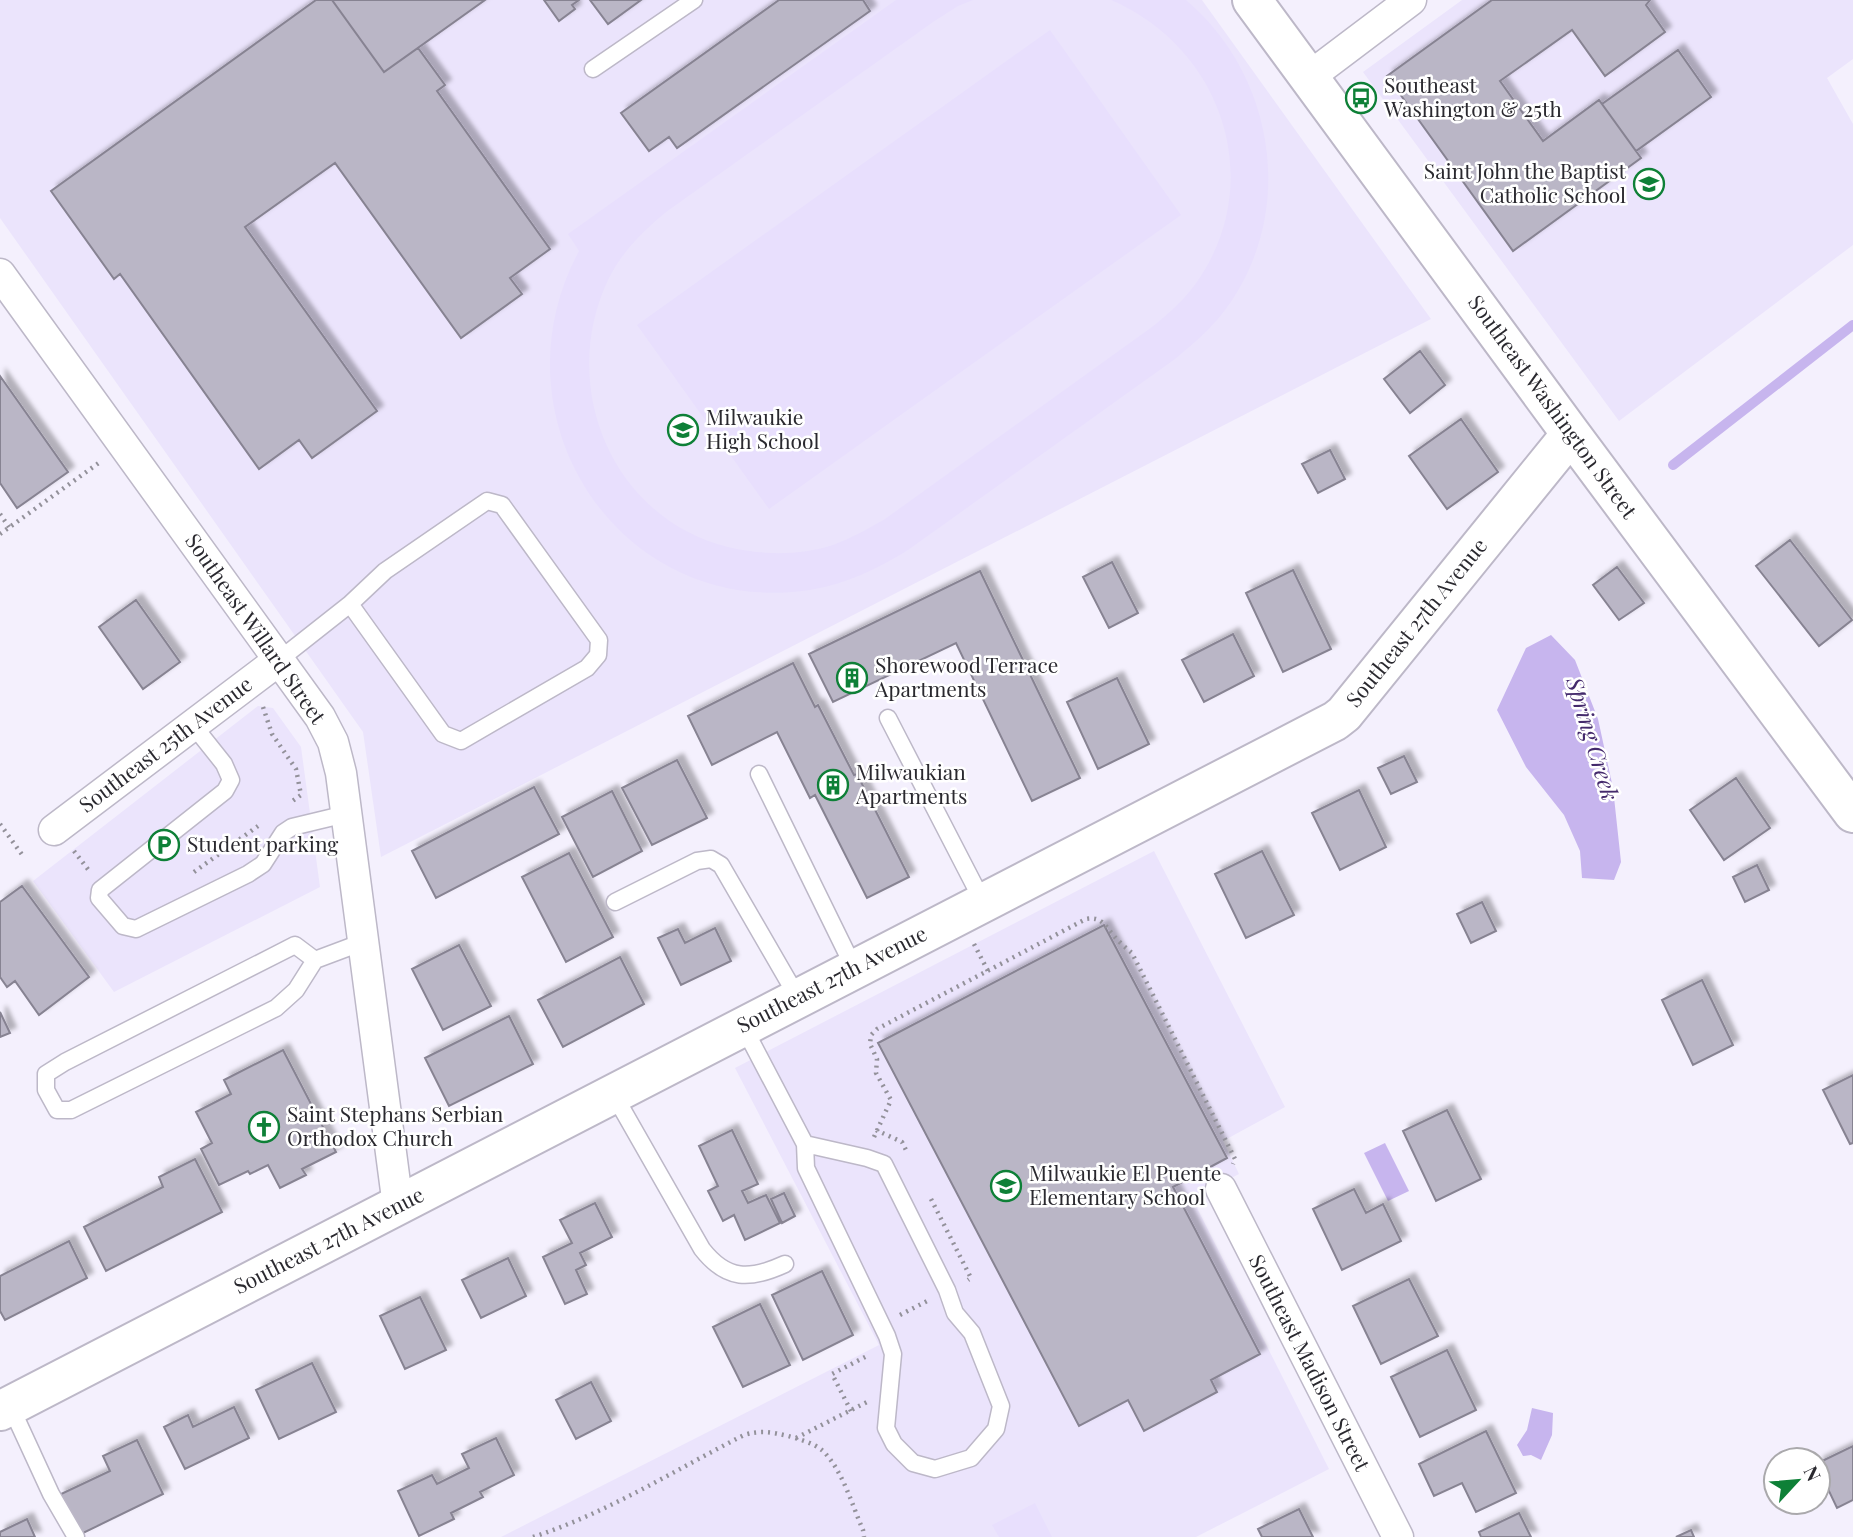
<svg xmlns="http://www.w3.org/2000/svg" width="1853" height="1537" font-family="'Playfair Display',serif">
  <style>
    .built { fill: #ebe4fc }
    .green { fill: #e8dffd }
    .water { fill: #c7b5ee }
    .lines { fill: none; stroke-linecap: round; stroke-linejoin: round }
    .stream { stroke: #c7b5ee; stroke-width: 10 }
    .building { fill: #bab6c6; stroke: #878392; stroke-width: 2; filter: url(#shadow) }
    .service-casing { stroke: #bdb8c8; stroke-width: 19 }
    .minor-casing { stroke: #bdb8c8; stroke-width: 33 }
    .tertiary-casing { stroke: #bdb8c8; stroke-width: 42 }
    .path { stroke: #93919a; stroke-width: 4.5; stroke-dasharray: 2 5; stroke-linecap: butt }
    .service { stroke: #fff; stroke-width: 16 }
    .minor { stroke: #fff; stroke-width: 30 }
    .tertiary { stroke: #fff; stroke-width: 38 }
    .labels { text-anchor: middle; stroke-width: 5; stroke-linejoin: round; paint-order: stroke }
    .poi-label { font-size: 21px; fill: #2a292f; stroke: #fff; text-anchor: start }
    .street-label { font-size: 21px; fill: #2a292f; stroke: #fff }
    .water-label { font-size: 23px; font-style: italic; fill: #442a6c; stroke: #fff }
  </style>
  <defs>
    <filter id="shadow"><feDropShadow dx="6" dy="-6" stdDeviation="2" flood-color="#0004"/></filter>
  </defs>
  <rect width="100%" height="100%" fill="#f4f0fd"/>
  <path class="built" d="M0 0H1202L1431 319 381 857 363 732 0 218Z
    M1462 0H1853V59L1827 78 1853 124V245L1619 421 1363 72Z
    M258 706 273 708 301 747 320 887 114 992 33 881Z
    M1154 851 1285 1107 1223 1141 1239 1174 1192 1198 1329 1469 1196 1537H501L879 1345 735 1068Z"/>
  <path class="green" d="M896 0H973L958 6 933 22 666 212C642 232 621 253 608 280 558 386 611 518 728 547 762 555 799 556 833 545 851 538 868 529 885 519L1152 327C1167 315 1182 302 1194 286 1269 184 1223 48 1111 0H1186C1276 76 1297 214 1225 310 1211 329 1193 344 1175 359L908 550C877 569 846 584 810 590 620 619 489 418 579 251L568 234Z
    M1050 30 1181 215 769 509 637 325Z
    M1035 1503 1052 1537H999L992 1525Z"/>
  <path class="water" d="M1551 635 1575 660 1598 719 1613 788 1621 862 1614 880 1582 878 1580 851 1564 815 1526 767 1497 710 1526 648Z
    M1385 1143 1409 1191 1388 1201 1364 1153Z
    M1532 1408 1553 1413 1552 1435 1541 1460 1531 1455 1523 1456 1517 1445 1527 1430Z"/>
  <g class="lines">
    <path class="stream" d="M1673 465 1853 325"/>
  </g>
  <path class="building" d="M316 0H332L384 72 418 48 445 85 437 91 550 249 510 278 522 294 461 338 335 163 245 227 377 411 312 458 299 440 259 469 120 274 114 279 51 191Z
    M332 0H485L384 72Z
    M544 0H579L572 5 575 9 559 21Z
    M590 0H641L608 24Z
    M779 0H863L870 11 677 148 669 137 649 151 621 113Z
    M1492 0H1650L1646 5 1665 32 1605 76 1572 30 1500 81 1543 141 1599 100 1641 158 1513 251 1387 76Z
    M1678 50 1711 97 1636 151 1602 104Z
    M1420 351 1445 385 1410 413 1384 379Z
    M0 376 68 472 17 508 0 483Z
    M1461 419 1498 472 1447 509 1409 456Z
    M1330 450 1345 479 1318 493 1302 464Z
    M1790 540 1852 620 1819 646 1756 566Z
    M1112 562 1138 613 1109 628 1083 577Z
    M1617 567 1644 603 1619 620 1593 585Z
    M1293 570 1331 649 1283 672 1246 593Z
    M980 571 1080 778 1032 801 956 643 833 702 809 654Z
    M136 600 180 662 143 689 99 627Z
    M1233 634 1254 676 1204 702 1182 660Z
    M793 663 815 707 818 705 854 775 857 774 909 877 867 898 815 795 810 798 777 732 712 765 688 716Z
    M1117 678 1149 744 1098 769 1067 702Z
    M1404 756 1417 782 1391 794 1378 768Z
    M677 760 707 818 652 845 622 788Z
    M1736 778 1770 828 1724 860 1690 810Z
    M534 787 559 834 436 898 412 851Z
    M1359 790 1386 847 1340 870 1312 813Z
    M612 791 642 851 593 877 562 817Z
    M1262 851 1294 915 1246 938 1215 874Z
    M569 853 613 937 566 962 522 877Z
    M1757 865 1769 890 1745 902 1733 877Z
    M22 886 89 977 39 1015 15 981 7 987 0 977V902Z
    M1482 902 1496 931 1471 943 1457 914Z
    M1104 925 1227 1158 1173 1187 1260 1354 1211 1380 1217 1392 1144 1431 1128 1400 1079 1426 878 1043Z
    M715 928 731 961 681 985 658 938 678 929 685 943Z
    M459 945 491 1006 443 1030 412 969Z
    M620 957 644 1004 563 1047 538 1000Z
    M1702 980 1733 1045 1693 1065 1662 1000Z
    M0 1012 10 1033 0 1037Z
    M509 1016 533 1064 449 1106 425 1058Z
    M283 1050 336 1152 302 1169 306 1175 280 1188 268 1165 250 1174 248 1171 219 1185 201 1149 212 1143 196 1112 231 1094 224 1080Z
    M1853 1075V1143L1850 1144 1823 1090Z
    M1447 1110 1481 1179 1436 1201 1403 1131Z
    M732 1130 758 1184 742 1191 748 1203 766 1195 780 1223 745 1240 734 1215 723 1221 708 1191 718 1186 699 1146Z
    M195 1159 222 1212 106 1271 84 1227 163 1187 159 1177Z
    M1354 1189 1366 1213 1383 1204 1401 1241 1342 1270 1313 1209Z
    M784 1193 795 1216 782 1223 771 1199Z
    M595 1203 612 1237 580 1253 586 1265 576 1270 587 1294 565 1304 543 1257 572 1243 560 1220Z
    M69 1241 87 1278 5 1320 0 1311V1276Z
    M508 1258 526 1296 481 1318 462 1280Z
    M822 1271 853 1335 803 1360 772 1295Z
    M1409 1279 1438 1336 1381 1364 1353 1306Z
    M420 1297 446 1350 405 1369 380 1316Z
    M760 1304 790 1365 743 1387 713 1327Z
    M1447 1350 1476 1410 1420 1437 1391 1377Z
    M312 1363 336 1412 279 1439 256 1390Z
    M591 1382 611 1421 576 1439 556 1400Z
    M234 1407 249 1438 185 1469 164 1427 188 1415 193 1427Z
    M1486 1431 1516 1493 1476 1512 1462 1483 1434 1496 1419 1464Z
    M496 1438 514 1475 480 1492 483 1497 451 1513 454 1519 419 1536 398 1491 432 1475 437 1484 469 1468 462 1454Z
    M137 1440 163 1494 79 1535 59 1495 110 1471 103 1456Z
    M1853 1446V1500L1837 1508 1818 1468V1463Z
    M1299 1509 1313 1537H1262L1258 1529Z
    M1519 1513 1531 1537H1481L1479 1532Z
    M27 1519 35 1537H0V1532Z
    M1691 1530 1694 1537H1676Z"/>
  <g class="lines">
    <g class="service-casing">
      <path id="service" d="M593 69 694 0
        M279 660 350 604 385 571 487 501 502 505 599 640 598 655 587 668 461 741 443 734 350 604
        M888 718 983 902
        M193 725 224 764 231 780 225 791 100 890 99 898 123 926 136 929 248 874 263 864 283 833 292 827 346 814
        M759 774 854 968
        M615 902 697 861 711 859 721 865 798 998
        M315 960 295 945 65 1062 46 1074V1090L57 1110H71L276 1008 296 990 315 960 363 942
        M743 1026 805 1144 806 1168 887 1336 893 1354 886 1428 894 1444 913 1463 935 1469 971 1458 996 1429 1001 1406 972 1333 955 1313 947 1290 884 1164 867 1158 805 1144
        M613 1093 702 1249C727 1281 750 1280 785 1264
        M10 1405 51 1494 76 1537"/>
    </g>
    <g class="minor-casing">
      <path id="minor" d="M1309 77 1411 0
        M0 274 320 717 333 742 341 773 398 1206
        M54 830 279 660
        M1221 1189 1398 1537"/>
    </g>
    <g class="tertiary-casing">
      <path id="tertiary" d="M1252 0 1571 434 1853 813
        M0 1411 1335 721 1344 714 1571 434"/>
    </g>
    <path class="path" d="M0 514 9 527
      M0 534 100 462
      M263 707 272 734 296 769 301 795 291 802
      M0 824 23 856
      M74 851 90 872
      M194 872 258 826
      M974 944 988 971
      M876 1130 902 1142 908 1154
      M874 1137 891 1100 876 1073 877 1059 870 1044 871 1035 877 1029 1086 919C1102 916 1105 926 1114 936 1119 942 1126 948 1132 953L1235 1159 1233 1164
      M931 1199 971 1278 968 1280
      M900 1315 929 1300
      M851 1411 832 1374 869 1355
      M796 1438 867 1402
      M533 1537C607 1513 675 1470 744 1435 760 1430 772 1432 788 1436 799 1439 814 1443 823 1451 843 1471 852 1505 863 1530L864 1537"/>
    <use href="#service" class="service"/>
    <use href="#minor" class="minor"/>
    <use href="#tertiary" class="tertiary"/>
  </g>
  <defs>
    <g id="bus-ring" transform="scale(1.575)"><circle r="9.5" fill="#fff" stroke="#0e8037" stroke-width="1.5"/><path d="M-5-6H5V4H4V6H2V4H-2V6H-4V4H-5ZM-3.5-4V0h7V-4ZM-3.5 1.2v1.5H-2V1.2ZM2 1.2v1.5H3.5V1.2Z" fill="#0e8037"/></g>
    <g id="school-ring" transform="scale(1.575)"><circle r="9.5" fill="#fff" stroke="#0e8037" stroke-width="1.5"/><path d="M0-5L7-2L0 1L-7-2ZM-4 1L0 2.5L4 1V4Q0 6-4 4Z" fill="#0e8037"/></g>
    <g id="building-ring" transform="scale(1.575)"><circle r="9.5" fill="#fff" stroke="#0e8037" stroke-width="1.5"/><path d="M-4-6H4V6H1V3H-1V6H-4ZM-2.5-4.3h1.7v1.8h-1.7ZM.8-4.3h1.7v1.8H.8ZM-2.5-1h1.7V.8h-1.7ZM.8-1h1.7V.8H.8Z" fill="#0e8037"/></g>
    <g id="parking-ring" transform="scale(1.575)"><circle r="9.5" fill="#fff" stroke="#0e8037" stroke-width="1.5"/><path d="M-3.5-5.5H1a3.5 3.5 0 0 1 0 7H-1V5.5H-3.5ZM-1-3.4V-.6H.8a1.4 1.4 0 0 0 0-2.8Z" fill="#0e8037"/></g>
    <g id="church-ring" transform="scale(1.575)"><circle r="9.5" fill="#fff" stroke="#0e8037" stroke-width="1.5"/><path d="M-1.2-6h2.4v3.5h3.3v2.4h-3.3V6h-2.4V-.1h-3.3v-2.4h3.3Z" fill="#0e8037"/></g>
  </defs>
  <g fill-rule="evenodd">
    <use href="#bus-ring" x="1361" y="98"/>
    <use href="#school-ring" x="1649" y="184"/>
    <use href="#school-ring" x="683" y="430"/>
    <use href="#building-ring" x="852" y="678"/>
    <use href="#building-ring" x="833" y="785"/>
    <use href="#parking-ring" x="164" y="845"/>
    <use href="#church-ring" x="264" y="1127"/>
    <use href="#school-ring" x="1006" y="1186"/>
  </g>
  <g class="labels">
    <g class="poi-label">
      <text x="1384" y="93">Southeast<tspan x="1384" dy="24">Washington &amp; 25th</tspan></text>
      <text x="1626" y="179" text-anchor="end">Saint John the Baptist<tspan x="1626" dy="24">Catholic School</tspan></text>
      <text x="706" y="425">Milwaukie<tspan x="706" dy="24">High School</tspan></text>
      <text x="875" y="673">Shorewood Terrace<tspan x="875" dy="24">Apartments</tspan></text>
      <text x="856" y="780">Milwaukian<tspan x="856" dy="24">Apartments</tspan></text>
      <text x="187" y="852">Student parking</text>
      <text x="287" y="1122">Saint Stephans Serbian<tspan x="287" dy="24">Orthodox Church</tspan></text>
      <text x="1029" y="1181">Milwaukie El Puente<tspan x="1029" dy="24">Elementary School</tspan></text>
    </g>
    <g class="street-label">
      <text transform="translate(1552 407) rotate(54)" y="7">Southeast Washington Street</text>
      <text transform="translate(1417 623) rotate(-51)" y="7">Southeast 27th Avenue</text>
      <text transform="translate(255 629) rotate(55)" y="7">Southeast Willard Street</text>
      <text transform="translate(166 745) rotate(-37)" y="7">Southeast 25th Avenue</text>
      <text transform="translate(832 980) rotate(-27)" y="7">Southeast 27th Avenue</text>
      <text transform="translate(329 1241) rotate(-27)" y="7">Southeast 27th Avenue</text>
      <text transform="translate(1309 1363) rotate(63)" y="7">Southeast Madison Street</text>
    </g>
    <g class="water-label">
      <text transform="translate(1592 739) rotate(73)" y="8">Spring Creek</text>
    </g>
  </g>
  <g transform="translate(1797 1481) rotate(64)"><circle r="33" fill="#ffffff" stroke="#aaa9ac" stroke-width="2"/>
  <path d="M0-5L12 26L0 18L-12 26Z" fill="#0e8037"/>
  <text y="-10" font-size="19" font-weight="bold" text-anchor="middle" fill="#2a292f">N</text>
  </g>
</svg>
